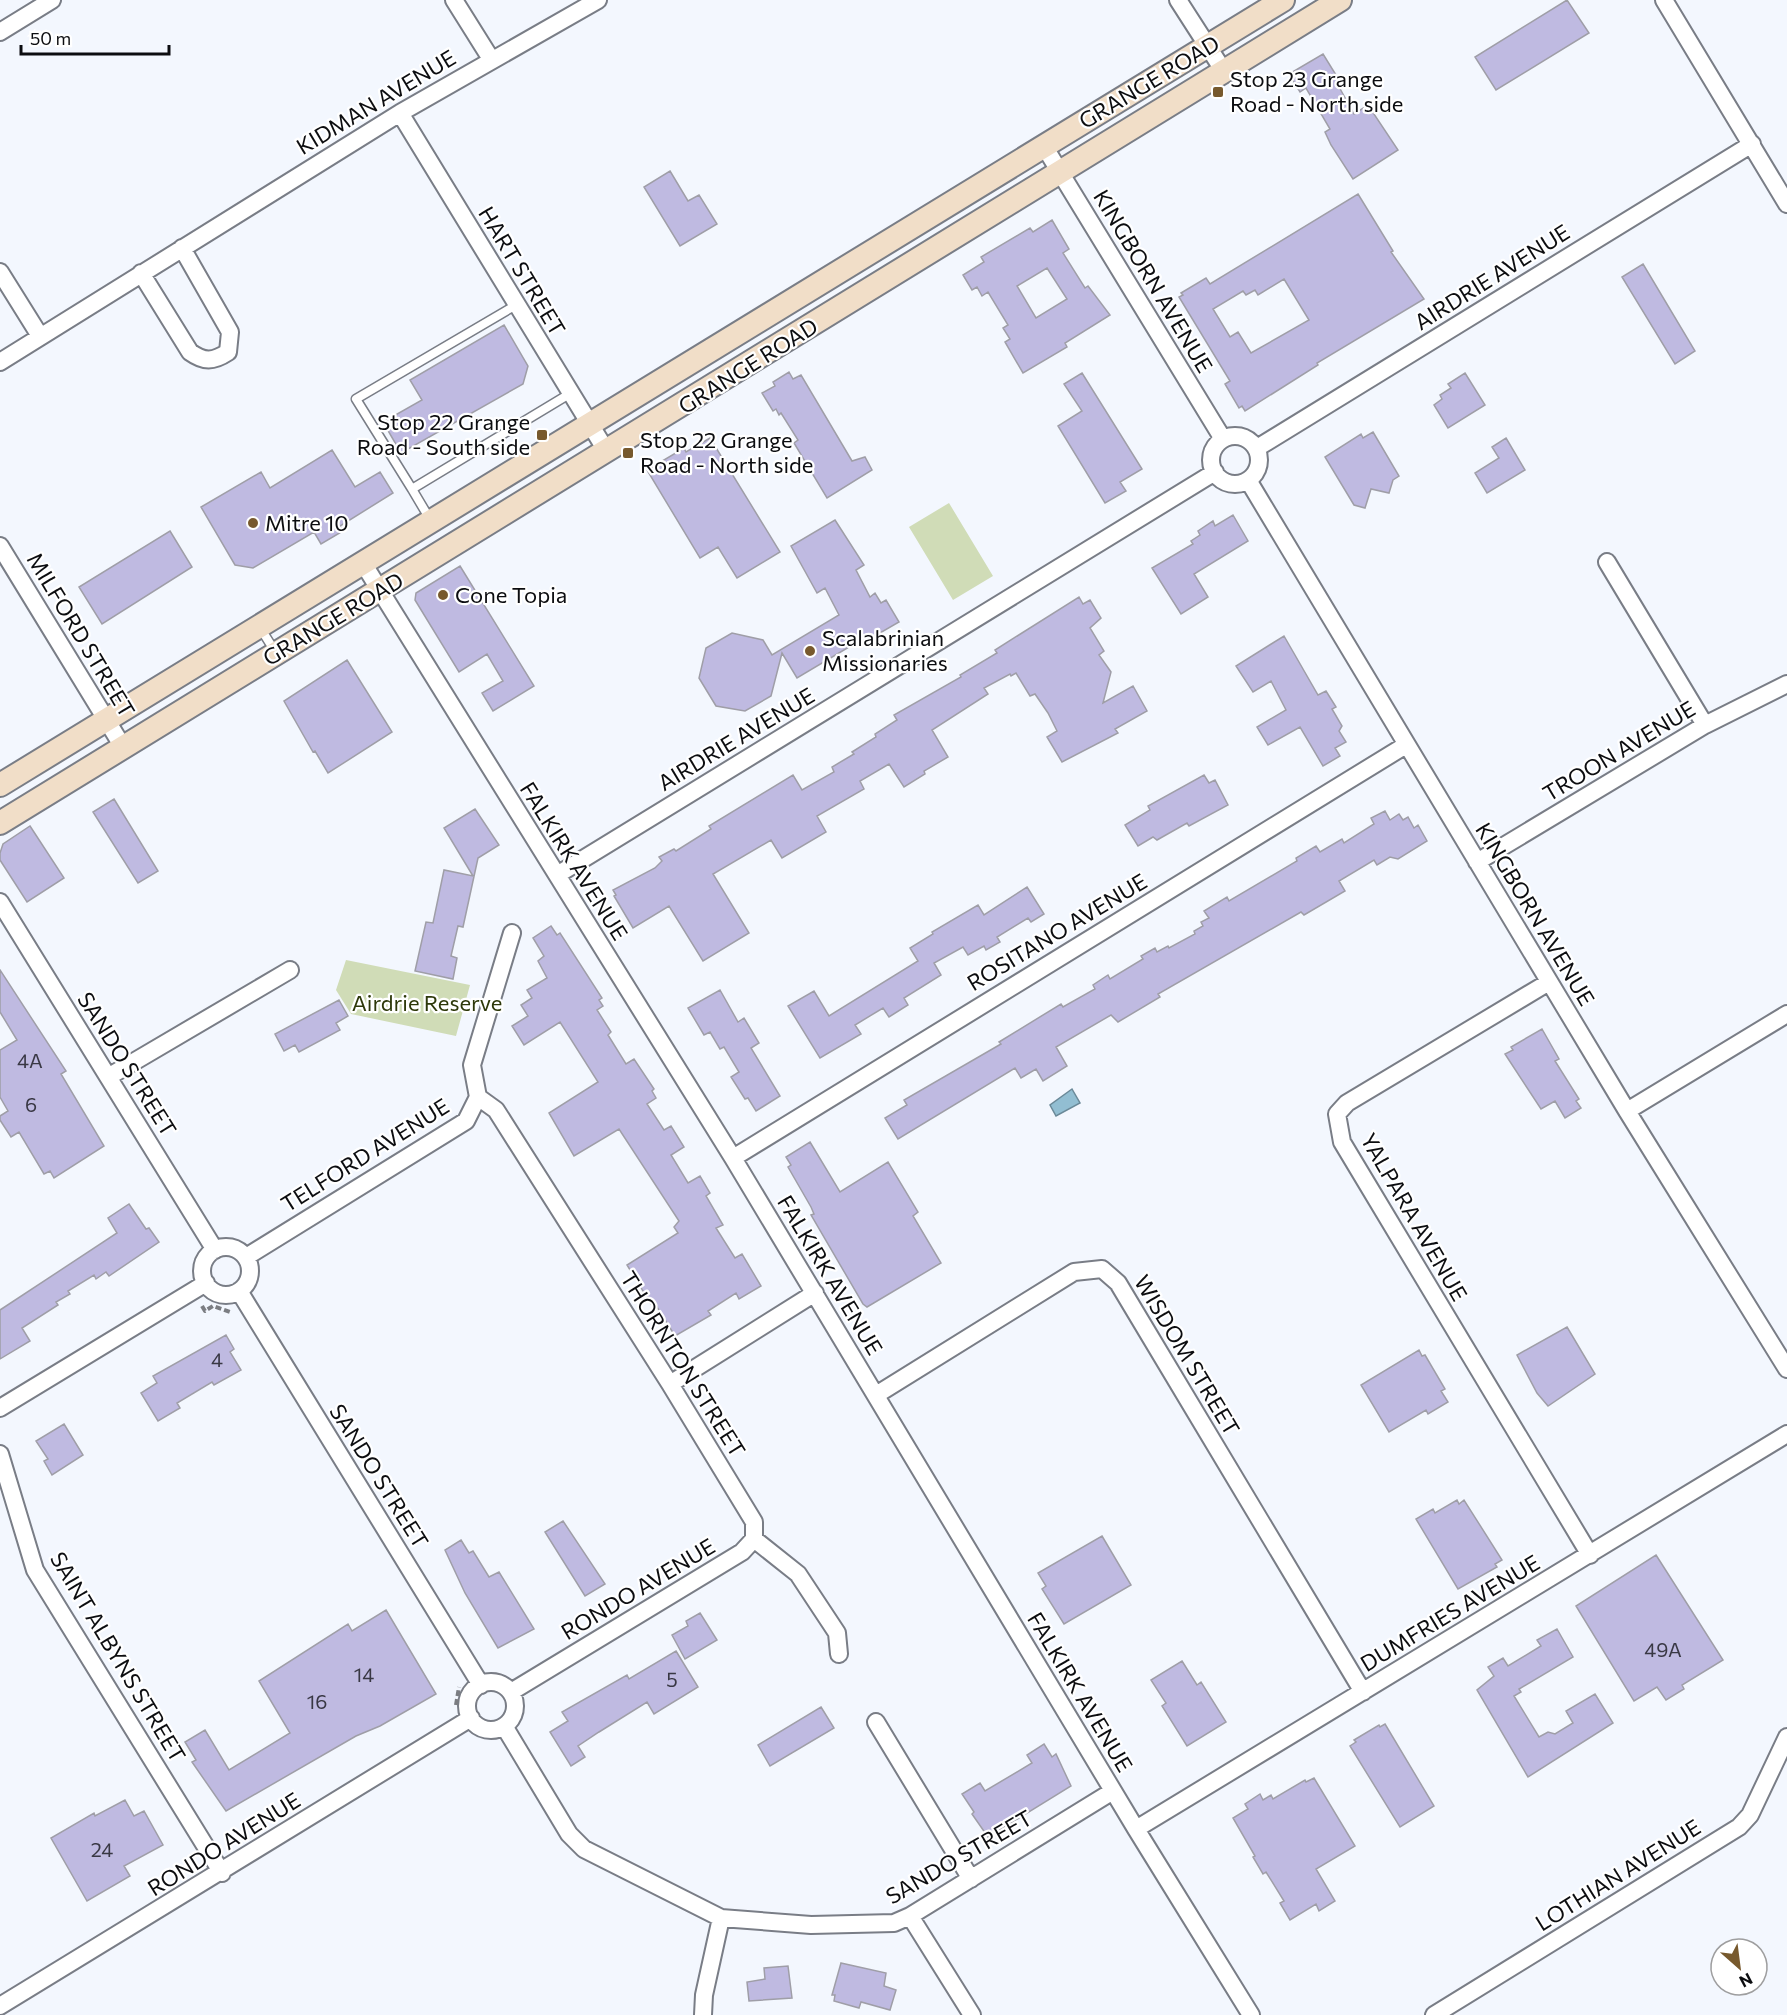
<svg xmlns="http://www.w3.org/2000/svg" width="1787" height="2015" font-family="Commissioner,sans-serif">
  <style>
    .green { fill: #d0dcb7 }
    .water { fill: #92bed2; stroke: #6a8998; stroke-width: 1.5 }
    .building { fill: #bfbae1; stroke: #9f9ea7; stroke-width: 1.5; fill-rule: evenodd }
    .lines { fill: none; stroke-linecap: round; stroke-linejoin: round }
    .lane-casing { stroke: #797d86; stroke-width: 11 }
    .street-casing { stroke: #797d86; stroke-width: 20 }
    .secondary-casing { stroke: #797d86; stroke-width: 26 }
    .path { stroke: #7b7d82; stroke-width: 4; stroke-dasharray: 6 3; stroke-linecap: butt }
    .lane { stroke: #fff; stroke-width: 8 }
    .street { stroke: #fff; stroke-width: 16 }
    .secondary { stroke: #f1dec8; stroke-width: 22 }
    .poi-dot { fill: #77592d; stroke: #fff; stroke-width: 2 }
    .labels { text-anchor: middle; stroke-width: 4.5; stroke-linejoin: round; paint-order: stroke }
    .number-label { font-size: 20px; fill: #393844 }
    .poi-label { font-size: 22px; fill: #0c0d10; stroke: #fff; text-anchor: start }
    .street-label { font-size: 22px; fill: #0c0d10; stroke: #fff }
    .park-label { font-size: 22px; fill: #2d380a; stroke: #fff }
  </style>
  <rect width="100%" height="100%" fill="#f3f7fe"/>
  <path class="green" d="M949 503 993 576 953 600 909 527Z
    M346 960 470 985 456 1036 351 1014 336 990Z"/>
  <path class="water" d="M1072 1089 1080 1103 1056 1116 1050 1105Z"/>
  <path class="building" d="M1567 0 1589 33 1496 90 1475 57Z
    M1323 54 1341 83 1338 85 1354 114 1368 105 1398 150 1353 179 1331 145 1325 132 1330 129 1306 88 1300 92 1289 74Z
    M670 171 688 201 699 195 717 224 680 246 644 187Z
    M1358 194 1393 251 1391 252 1424 299 1317 363 1318 365 1245 411 1242 406 1239 408 1225 384 1230 381 1179 297 1183 295 1181 293 1206 278 1210 284ZM1284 279 1309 320 1251 353 1238 332 1230 337 1213 309 1243 291 1246 295 1255 290 1258 295Z
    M1052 220 1069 249 1063 253 1085 288 1088 286 1110 315 1065 343 1067 347 1023 373 1005 342 1010 339 1003 328 1008 325 988 292 982 296 977 287 972 290 963 275 984 262 981 257 1030 228 1033 232ZM1047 268 1067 299 1036 318 1017 286Z
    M1643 264 1695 351 1675 364 1622 277Z
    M504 325 528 366 523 384 401 453 383 422 422 400 410 380Z
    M789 372 793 379 801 375 852 461 865 457 872 470 827 498 794 443 798 440 781 413 779 415 776 409 773 411 762 393 775 386 773 382Z
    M1082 373 1142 469 1120 482 1126 491 1105 503 1058 426 1082 411 1064 384Z
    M1465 373 1485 405 1448 428 1434 405 1442 399 1440 395 1451 388 1448 384Z
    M1373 432 1399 476 1393 480 1389 493 1371 489 1365 508 1354 505 1325 457 1361 434 1363 438Z
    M710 438 780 552 737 578 718 547 700 558 647 470 684 448 686 452Z
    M1506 438 1525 470 1487 493 1475 473 1499 458 1492 447Z
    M332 450 355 487 380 472 393 493 340 526 343 531 321 544 314 532 253 568 235 565 201 507 261 472 270 488Z
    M1233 515 1248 541 1194 574 1208 597 1181 614 1152 568 1193 544 1191 541 1200 535 1198 531 1213 521 1215 526Z
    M835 520 864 565 856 570 870 597 875 593 881 603 886 600 899 622 861 644 859 641 797 678 782 653 771 696 745 711 716 706 699 678 706 648 732 633 763 640 772 655 839 615 825 588 817 593 791 546Z
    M170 531 192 567 102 624 79 587Z
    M460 566 534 686 493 711 482 693 503 681 487 654 459 672 415 600 416 593Z
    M1079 597 1083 604 1090 600 1101 618 1090 628 1104 651 1099 655 1111 672 1103 703 1133 686 1147 711 1115 729 1118 733 1062 762 1047 737 1057 731 1048 713 1035 694 1030 696 1016 673 1011 676 1010 674 984 688 988 694 932 730 948 757 924 771 925 774 904 787 889 764 860 781 864 789 817 816 826 832 782 858 771 840 713 874 749 933 703 961 669 906 633 928 614 896 616 895 613 890 655 868 662 861 659 857 674 849 676 851 711 829 709 826 793 775 802 790 834 772 832 767 854 754 852 752 876 737 875 734 897 720 894 715 961 677 960 675 997 653 995 650Z
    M1284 636 1318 695 1326 691 1336 707 1332 709 1342 726 1339 731 1346 742 1335 748 1340 756 1323 766 1300 727 1268 745 1257 727 1286 710 1271 681 1253 692 1236 666Z
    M347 660 392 732 328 773 315 751 313 752 284 701Z
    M1204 775 1209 783 1215 780 1228 805 1189 826 1187 823 1157 840 1153 837 1138 846 1125 825 1150 810 1148 806Z
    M114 799 158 871 138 883 93 812Z
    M475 809 499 845 478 858 463 927 458 926 451 956 457 958 453 979 415 971 426 922 433 923 444 870 473 876 444 828Z
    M1385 811 1390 820 1399 814 1403 820 1408 817 1414 828 1418 825 1427 841 1398 859 1390 857 1377 865 1374 860 1339 881 1345 891 1304 915 1301 912 1158 994 1160 997 1118 1022 1111 1015 1056 1047 1067 1066 1043 1081 1036 1069 1021 1078 1015 1068 898 1139 885 1118 907 1105 904 1100 1001 1044 999 1042 1061 1004 1063 1007 1095 989 1093 985 1108 975 1110 979 1143 959 1141 956 1155 948 1157 952 1168 946 1169 948 1195 934 1194 931 1203 926 1201 922 1209 918 1204 911 1227 897 1229 901 1297 861 1296 858 1316 846 1320 852 1342 839 1344 843 1374 824 1371 818Z
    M30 826 64 878 27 902 0 860V853L3 844Z
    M1027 887 1044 914 1031 922 1028 918 997 937 1000 942 986 950 984 946 968 955 963 947 934 963 941 975 904 998 908 1005 889 1017 883 1008 855 1025 861 1034 820 1058 788 1006 814 991 829 1016 918 961 910 948 933 934 932 932 978 905 984 915Z
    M551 926 557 935 560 933 602 998 599 1000 603 1006 597 1010 611 1032 608 1035 626 1064 634 1059 654 1089 652 1091 656 1098 647 1104 664 1130 671 1126 684 1147 671 1155 688 1183 700 1176 710 1193 706 1196 723 1225 716 1228 735 1258 742 1254 761 1286 739 1299 736 1293 708 1311 711 1315 675 1336 654 1302 651 1304 627 1265 678 1233 674 1227 679 1221 619 1129 574 1156 549 1113 598 1082 560 1022 524 1045 512 1026 528 1016 521 1005 532 998 527 990 547 978 538 961 544 956 533 938Z
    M0 970 66 1071 61 1074 104 1146 54 1178 50 1171 44 1174 19 1132 11 1137 0 1120V1116L8 1111 0 1097V1050L17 1040 0 1012Z
    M720 990 738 1022 744 1018 759 1043 751 1048 780 1096 756 1111 748 1098 745 1099 731 1077 739 1072 724 1047 720 1049 710 1032 704 1035 688 1008Z
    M339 1000 348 1016 336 1023 340 1030 299 1052 295 1045 284 1051 275 1034Z
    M1542 1029 1559 1059 1555 1061 1579 1099 1576 1101 1581 1108 1565 1118 1555 1101 1541 1109 1505 1054 1513 1050 1511 1047Z
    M810 1142 840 1192 888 1162 918 1212 913 1216 941 1263 867 1307 863 1304 811 1215 814 1214 811 1207 788 1167 791 1165 786 1157Z
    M129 1204 146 1229 149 1228 159 1242 109 1276 106 1272 96 1279 94 1275 68 1291 70 1294 56 1302 58 1305 22 1328 30 1341 0 1359V1310L117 1233 108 1218Z
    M1567 1327 1595 1374 1548 1406 1537 1393 1517 1355Z
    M226 1335 234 1349 230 1352 241 1370 214 1385 212 1382 177 1403 180 1408 158 1421 141 1393 157 1383 153 1376Z
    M1419 1350 1422 1356 1425 1355 1445 1389 1441 1391 1448 1402 1428 1414 1426 1410 1389 1432 1361 1385Z
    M64 1424 83 1455 52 1475 44 1461 48 1459 36 1441Z
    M1457 1500 1459 1504 1464 1500 1502 1560 1495 1564 1497 1567 1458 1589 1416 1519 1433 1509 1435 1513Z
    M563 1521 605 1584 585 1596 545 1532Z
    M1102 1536 1131 1585 1064 1624 1042 1589 1046 1586 1038 1573Z
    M461 1540 469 1553 473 1551 489 1577 499 1572 534 1629 498 1648 465 1593 445 1550Z
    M1656 1555 1723 1660 1682 1685 1684 1689 1666 1700 1657 1687 1634 1701 1576 1606Z
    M386 1610 436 1694 380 1726 356 1736 226 1811 192 1762 196 1760 185 1742 205 1730 229 1770 290 1733 259 1681 348 1624 352 1631Z
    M700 1613 717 1640 685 1659 672 1635 688 1626 686 1621Z
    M1557 1629 1573 1657 1519 1689 1521 1692 1514 1696 1539 1737 1548 1732 1555 1734 1573 1723 1566 1711 1595 1694 1613 1723 1528 1777 1477 1690 1494 1676 1488 1667 1503 1658 1508 1666 1541 1646 1537 1640Z
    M676 1651 698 1687 654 1714 647 1702 599 1732 578 1746 585 1757 571 1766 550 1732 568 1721 562 1712 627 1675 629 1679Z
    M1182 1661 1197 1685 1201 1682 1226 1722 1187 1746 1162 1706 1166 1703 1151 1680Z
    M821 1707 834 1728 770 1766 758 1745Z
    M1385 1724 1434 1806 1400 1827 1350 1746 1356 1742 1354 1740 1379 1725 1380 1727Z
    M1044 1744 1052 1757 1056 1754 1071 1786 988 1837 972 1814 974 1812 962 1794 980 1783 985 1791 1032 1763 1027 1755Z
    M1314 1778 1355 1846 1316 1869 1335 1901 1319 1911 1316 1904 1290 1920 1280 1903 1284 1901 1266 1872 1263 1874 1253 1857 1255 1856 1233 1818 1248 1809 1245 1804 1260 1794 1263 1800 1271 1795 1273 1799 1305 1780 1306 1782Z
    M125 1800 134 1816 144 1811 163 1845 124 1866 130 1876 87 1901 51 1838 94 1813 95 1816Z
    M841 1963 886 1973 884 1986 896 1990 890 2010 861 2002 859 2008 834 2001 835 1995H832Z
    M788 1966 792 1998 749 2001 747 1982 765 1979 764 1968Z"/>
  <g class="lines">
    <g class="lane-casing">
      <path id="lane" d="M412 489 356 399 516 305
        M431 521 412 489 571 393
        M259 626 276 653"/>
    </g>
    <g class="street-casing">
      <path id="street" d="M454 0 491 59
        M1178 0 1223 70
        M1664 0 1787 204
        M0 32 52 0
        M400 113 607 452
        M1044 146 1223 439
        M0 272 40 336
        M141 273 190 352C204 362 213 362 228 352L230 332 182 248
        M0 362 400 113 598 0
        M1211 460a24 24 0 1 1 48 0a24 24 0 1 1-48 0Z
        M1257 448 1752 144
        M1248 480 1627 1111 1787 1369
        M0 546 123 747
        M1607 562 1705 725
        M363 563 733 1158 1136 1829 1251 2015
        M1477 862 1705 725 1787 684
        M557 875 1215 472
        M0 902 215 1250
        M1549 982 1347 1103 1337 1114 1342 1142 1590 1555
        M108 1077 290 970
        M478 1097 496 1110 670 1384 754 1522V1539L798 1574 837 1633 839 1654
        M1627 1111 1787 1014
        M733 1158 1406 745
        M202 1271a24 24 0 1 1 48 0a24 24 0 1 1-48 0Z
        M246 1257 466 1121 478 1097 472 1065 512 933
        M239 1291 481 1685
        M670 1384 815 1293
        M876 1395 1074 1272 1102 1269 1118 1283 1363 1692
        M0 1408 206 1283
        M0 1454 35 1570 222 1873
        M467 1706a24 24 0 1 1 48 0a24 24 0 1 1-48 0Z
        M511 1692 742 1552 754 1539
        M876 1722 971 1879
        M504 1726 569 1834 584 1849 721 1918 811 1925 894 1923 910 1916 1113 1791
        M1136 1829 1787 1434
        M910 1916 972 2015
        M0 2006 471 1718
        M703 2015 704 1995 721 1918
        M1434 2015 1739 1827 1750 1815 1787 1737"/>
    </g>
    <g class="secondary-casing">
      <path id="secondary" d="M0 785 1283 0
        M0 823 1340 0"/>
    </g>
    <path class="path" d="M202 1306 205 1311 213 1306 230 1312
      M456 1705 459 1687"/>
    <use href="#lane" class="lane"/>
    <use href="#street" class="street"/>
    <use href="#secondary" class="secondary"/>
  </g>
  <g class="poi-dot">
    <rect x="1212" y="86" width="12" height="12" rx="3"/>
    <rect x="536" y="429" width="12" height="12" rx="3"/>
    <rect x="622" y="447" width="12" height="12" rx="3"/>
    <circle cx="253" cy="523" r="6"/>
    <circle cx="443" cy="595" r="6"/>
    <circle cx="810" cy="651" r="6"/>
  </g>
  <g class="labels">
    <g class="number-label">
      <text x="30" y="1068">4A</text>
      <text x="31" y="1112">6</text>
      <text x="217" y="1367">4</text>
      <text x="1663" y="1657">49A</text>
      <text x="364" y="1682">14</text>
      <text x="672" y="1687">5</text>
      <text x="317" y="1709">16</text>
      <text x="102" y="1857">24</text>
    </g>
    <g class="poi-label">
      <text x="1230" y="87">Stop 23 Grange<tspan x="1230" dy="25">Road - North side</tspan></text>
      <text x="530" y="430" text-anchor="end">Stop 22 Grange<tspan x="530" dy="25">Road - South side</tspan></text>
      <text x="640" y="448">Stop 22 Grange<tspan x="640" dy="25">Road - North side</tspan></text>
      <text x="265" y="531">Mitre 10</text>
      <text x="455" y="603">Cone Topia</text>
      <text x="822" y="646">Scalabrinian<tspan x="822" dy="25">Missionaries</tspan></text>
    </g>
    <g class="street-label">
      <text transform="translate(1149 82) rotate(-31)" y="8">GRANGE ROAD</text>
      <text transform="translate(376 102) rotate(-31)" y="8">KIDMAN AVENUE</text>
      <text transform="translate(522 271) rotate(59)" y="8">HART STREET</text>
      <text transform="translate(1492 277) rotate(-32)" y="8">AIRDRIE AVENUE</text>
      <text transform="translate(1153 281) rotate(59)" y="8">KINGBORN AVENUE</text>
      <text transform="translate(748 366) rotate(-32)" y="8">GRANGE ROAD</text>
      <text transform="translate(333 619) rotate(-31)" y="8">GRANGE ROAD</text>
      <text transform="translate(81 635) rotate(59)" y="8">MILFORD STREET</text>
      <text transform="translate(736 739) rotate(-31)" y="8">AIRDRIE AVENUE</text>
      <text transform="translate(1619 751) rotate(-31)" y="8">TROON AVENUE</text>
      <text transform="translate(574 861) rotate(58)" y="8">FALKIRK AVENUE</text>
      <text transform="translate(1535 914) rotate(59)" y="8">KINGBORN AVENUE</text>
      <text transform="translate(1057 932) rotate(-31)" y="8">ROSITANO AVENUE</text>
      <text transform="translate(127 1064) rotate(58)" y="8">SANDO STREET</text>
      <text transform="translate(365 1155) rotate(-32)" y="8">TELFORD AVENUE</text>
      <text transform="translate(1414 1217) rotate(60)" y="8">YALPARA AVENUE</text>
      <text transform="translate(830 1275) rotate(59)" y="8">FALKIRK AVENUE</text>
      <text transform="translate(1187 1355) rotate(59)" y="8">WISDOM STREET</text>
      <text transform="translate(683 1364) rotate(58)" y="8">THORNTON STREET</text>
      <text transform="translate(379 1476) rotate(58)" y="8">SANDO STREET</text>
      <text transform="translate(638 1589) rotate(-31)" y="8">RONDO AVENUE</text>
      <text transform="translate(1450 1613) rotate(-31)" y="8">DUMFRIES AVENUE</text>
      <text transform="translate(118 1657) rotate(59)" y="8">SAINT ALBYNS STREET</text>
      <text transform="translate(1080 1692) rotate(59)" y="8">FALKIRK AVENUE</text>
      <text transform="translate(224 1844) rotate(-32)" y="8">RONDO AVENUE</text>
      <text transform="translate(959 1857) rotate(-30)" y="8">SANDO STREET</text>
      <text transform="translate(1618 1875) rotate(-32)" y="8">LOTHIAN AVENUE</text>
    </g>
    <g class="park-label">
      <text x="427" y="1011">Airdrie Reserve</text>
    </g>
  </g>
  <g transform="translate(1739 1967) rotate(152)"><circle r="28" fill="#ffffff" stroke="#9e9e9f" stroke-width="1.5"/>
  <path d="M0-4.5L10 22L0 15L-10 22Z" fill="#77592d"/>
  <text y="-9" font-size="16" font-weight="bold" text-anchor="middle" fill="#0c0d10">N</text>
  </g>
  <path d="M21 45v9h148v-9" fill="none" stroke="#0c0d10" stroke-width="3"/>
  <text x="30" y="45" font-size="18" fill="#0c0d10" stroke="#ffffff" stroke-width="4.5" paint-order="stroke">50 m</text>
</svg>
